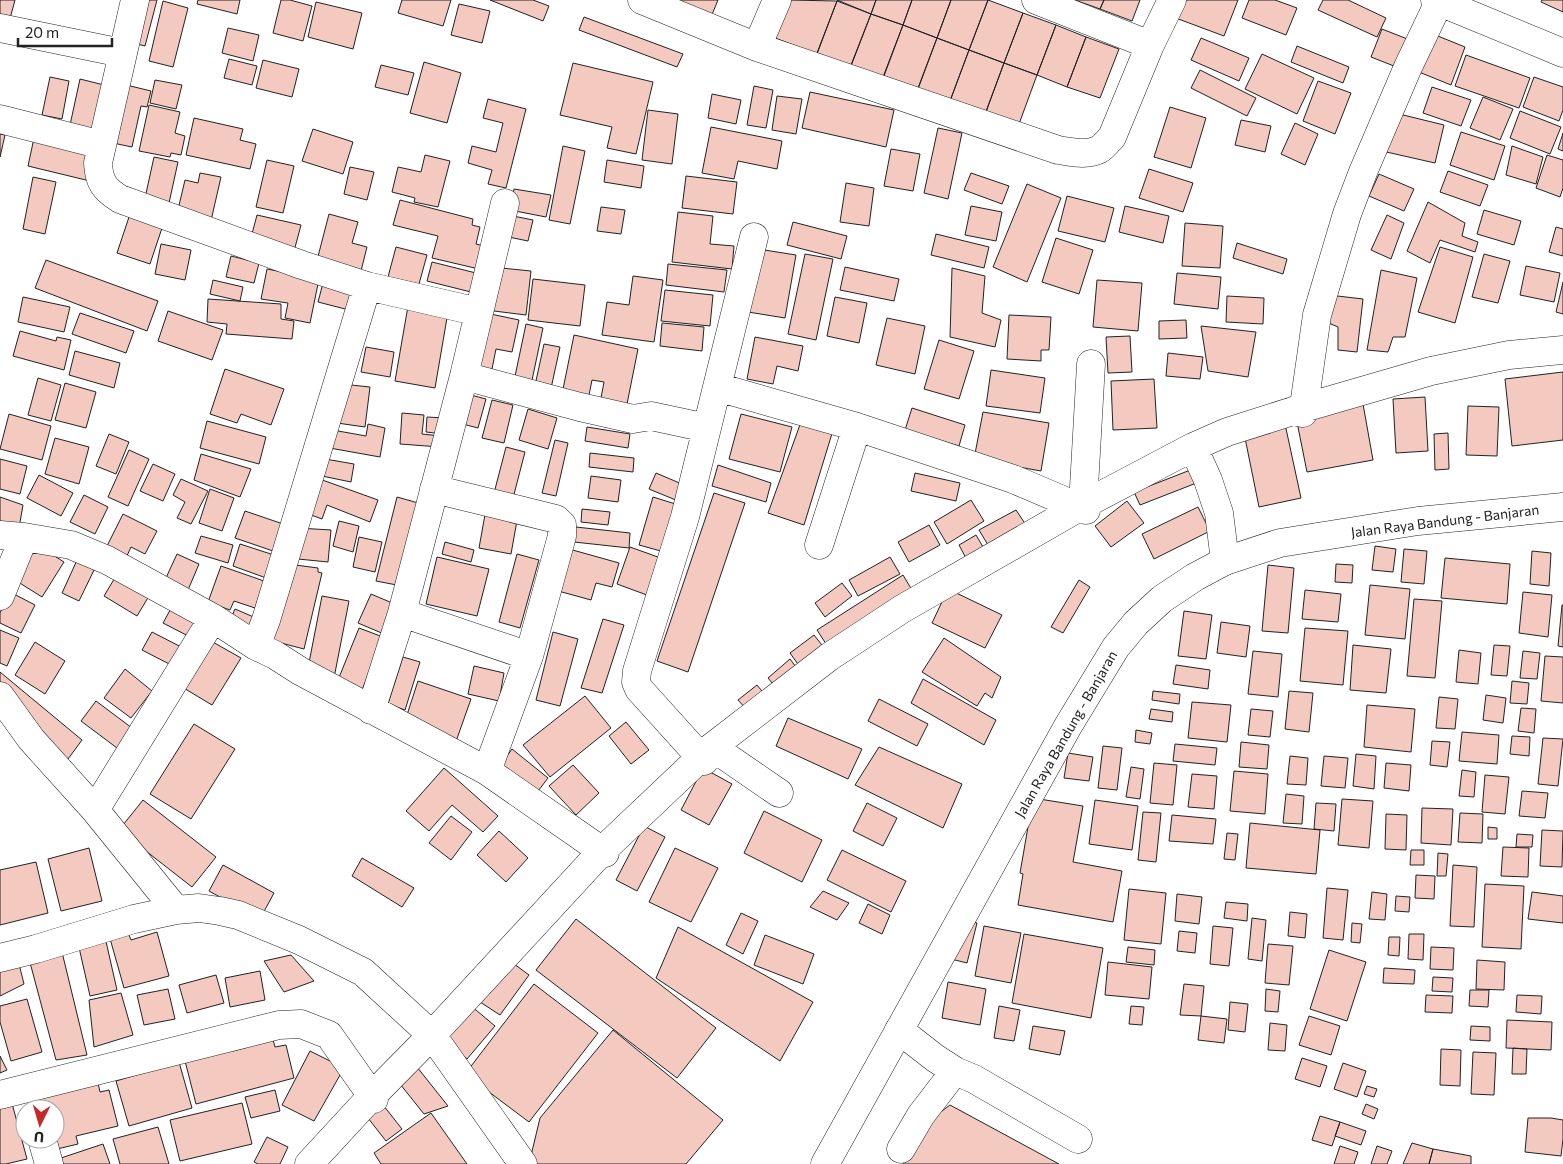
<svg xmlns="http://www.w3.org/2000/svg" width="1563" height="1164" font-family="Commissioner,sans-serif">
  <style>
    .building { fill: #f3c9c0; stroke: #222 }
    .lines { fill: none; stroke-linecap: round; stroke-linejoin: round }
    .minor-casing { stroke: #222; stroke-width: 29 }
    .major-casing { stroke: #222; stroke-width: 29 }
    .minor { stroke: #fff; stroke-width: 28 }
    .major { stroke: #fff; stroke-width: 28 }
    .labels { text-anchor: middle; stroke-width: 4; stroke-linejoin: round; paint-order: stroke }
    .street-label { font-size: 14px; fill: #222; stroke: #fff }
  </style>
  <rect width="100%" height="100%" fill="#fff"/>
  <path class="building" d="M0 0H15L8 26 0 24Z
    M136 0H157L145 46 126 41Z
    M198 0H240L237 14 197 4Z
    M281 0H290L312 6 303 41 273 33Z
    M402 0H451L443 26 398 13Z
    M490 0H533L549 6 543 21Z
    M672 0H718L711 17Z
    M789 0 837 1 817 54 775 38Z
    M837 0H876L871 14Z
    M876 0H912L903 25 871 14Z
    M912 0H951L937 38 903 25Z
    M951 0H988L969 50 937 38Z
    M988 0 1023 13 1004 63 969 50Z
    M1075 0H1104L1100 9Z
    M1104 0H1140L1132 21 1100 9Z
    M1180 0H1238L1224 36 1173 17Z
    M1249 0H1275L1297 8 1286 35 1242 18Z
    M1323 0H1348L1386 18 1377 37 1318 10Z
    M1542 0H1563V12L1541 2Z
    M163 1 188 8 173 67 149 61Z
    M837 1 871 14 851 66 817 53Z
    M316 2 362 13 353 49 308 37Z
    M459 4 490 11 482 43 451 35Z
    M1023 13 1056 25 1037 75 1004 63Z
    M871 14 903 25 883 77 851 65Z
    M584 17 683 54 677 67 579 30Z
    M903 25 937 38 918 88 884 76Z
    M1056 25 1086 37 1067 87 1037 75Z
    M228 28 259 35 253 61 222 53Z
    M1382 29 1415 42 1404 70 1371 57Z
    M1428 32 1465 47 1451 85 1414 70Z
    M1086 37 1119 49 1100 98 1067 87Z
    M937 38 969 50 950 101 918 89Z
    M1201 38 1249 58 1239 81 1191 60Z
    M1297 46 1349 67 1343 83 1291 62Z
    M969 50 1004 63 985 114 950 101Z
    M1262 54 1314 78 1297 114 1245 89Z
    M1466 55 1530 78 1519 108 1455 86Z
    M229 59 257 66 252 85 224 78Z
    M263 60 299 69 292 97 256 88Z
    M424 62 461 73 447 123 410 113Z
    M573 63 653 82 636 154 607 148 612 127 560 115Z
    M1004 63 1037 75 1019 124 986 112Z
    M381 65 414 73 408 95 375 87Z
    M1200 70 1256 98 1247 116 1191 88Z
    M50 77 69 81 62 119 42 115Z
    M1534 77 1563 87V110L1559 121 1523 107Z
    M80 79 104 85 94 130 70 125Z
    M155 80 182 85 176 109 150 103Z
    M1318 81 1351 93 1335 134 1303 121Z
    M118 83 151 91 147 107 141 106 132 147 113 143Z
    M754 86 773 90 766 128 747 125Z
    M1432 87 1471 100 1461 126 1423 113Z
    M810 92 894 110 886 147 802 128Z
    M712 94 741 100 736 124 708 118Z
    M777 96 802 99 796 134 772 130Z
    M1483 97 1513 109 1500 140 1470 128Z
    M488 99 526 109 506 188 488 184 492 170 468 163 472 146 496 152 503 123 483 118Z
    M149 105 180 112 175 133 185 136 181 155 171 153 170 157 139 151Z
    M1170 107 1206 118 1191 168 1154 157Z
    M648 110 678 114 672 164 642 160Z
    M1520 111 1561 127 1550 154 1510 138Z
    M1391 112 1444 125 1435 163 1382 151Z
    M194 118 243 129 240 140 256 144 250 169 186 155Z
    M1241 120 1271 126 1265 152 1235 145Z
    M1295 123 1318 134 1305 165 1281 154Z
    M711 127 782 141 777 169 738 161 734 179 702 173Z
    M938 128 962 133 948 199 924 193Z
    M313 129 353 142 343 174 302 161Z
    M1461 132 1505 146 1494 180 1450 165Z
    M1563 133V151L1558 149Z
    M0 134 5 135 0 157Z
    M34 138 97 153 90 181 28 166Z
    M563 146 585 151 570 224 549 220Z
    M1512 146 1543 157 1536 184 1506 175Z
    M891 149 920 154 913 191 884 186Z
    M425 155 450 161 438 207 414 202 415 198 392 192 398 167 421 172Z
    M1547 155 1563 160V188L1560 197 1536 188Z
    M154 157 178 162 169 203 145 198Z
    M267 160 294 166 283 213 256 207Z
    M607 160 644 166 641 188 604 182Z
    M350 167 374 172 367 200 344 194Z
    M1149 169 1193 183 1183 212 1139 198Z
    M1448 171 1488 185 1480 206 1440 192Z
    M200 173 221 177 210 225 176 218 185 180 198 183Z
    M971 173 1009 186 1002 204 964 190Z
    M1379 174 1414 189 1404 211 1369 196Z
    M686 176 737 182 733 214 682 208Z
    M33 177 56 182 45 234 23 229Z
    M846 183 874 188 869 226 840 222Z
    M1027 184 1061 198 1027 282 993 267Z
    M514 189 551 195 546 217 510 210Z
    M1067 196 1114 208 1105 242 1058 231Z
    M400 200 473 219 472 225 480 227 476 244 484 246 479 269 432 258 438 236 393 225Z
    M1428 202 1465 223 1462 236 1478 242 1475 252 1440 240 1430 263 1407 251Z
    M971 206 1002 212 996 241 965 235Z
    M1125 206 1169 216 1163 243 1119 232Z
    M601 207 625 210 621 234 597 231Z
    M1484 210 1521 221 1514 245 1477 234Z
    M678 212 713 216 710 244 734 246 732 269 672 262Z
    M130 214 163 225 150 264 117 253Z
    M329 214 358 222 352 243 367 247 359 279 315 268Z
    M257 215 301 225 293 255 249 245Z
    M508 215 533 220 528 241 504 236Z
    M1387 215 1404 223 1391 259 1371 250Z
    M793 222 847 236 841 259 787 245Z
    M1185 223 1223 226 1220 268 1182 266Z
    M1556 227 1563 229V256L1549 252Z
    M936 234 989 247 984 268 931 255Z
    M1056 238 1093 250 1079 294 1042 282Z
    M1237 243 1287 259 1283 274 1233 258Z
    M161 244 191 250 185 280 155 274Z
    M396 247 427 255 419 284 388 277Z
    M1440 247 1473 257 1455 323 1418 312Z
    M758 249 796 255 785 318 748 312Z
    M805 254 833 259 816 340 788 334Z
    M1484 254 1510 261 1498 303 1472 297Z
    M231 256 259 263 254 283 226 277Z
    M46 260 158 301 147 331 35 288Z
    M432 262 476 273 471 292 427 281Z
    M668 264 727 270 724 292 666 285Z
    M1526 266 1560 273 1554 302 1520 295Z
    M491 267 531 271 526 315 486 310Z
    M845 267 899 279 894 301 840 290Z
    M952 268 985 276 982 313 1001 320 995 347 950 337Z
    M267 269 319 279 310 323 285 318 288 303 261 299Z
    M1381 270 1417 278 1405 337H1393L1388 352 1367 350Z
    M1177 273 1221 277 1218 309 1174 304Z
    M633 276 663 280 654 342 602 335 607 302 629 305Z
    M533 279 585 285 580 326 528 320Z
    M213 280 243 287 240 301 210 294Z
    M1097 280 1142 283 1138 331 1093 327Z
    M1563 282V314L1556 312Z
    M323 283 358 291 353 311 318 302Z
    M665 290 713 295 710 326 661 321Z
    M1329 295 1363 299 1357 352 1338 350V327L1324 321Z
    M1227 296 1264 298 1263 324 1226 322Z
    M23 297 70 307 64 332 18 322Z
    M835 297 867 303 859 343 827 336Z
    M208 299 281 304V319L294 321 292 339 226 334 227 324 207 322Z
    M408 306 448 312 435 388 395 381Z
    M168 311 223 330 212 360 158 341Z
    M481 312 519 320 512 352 496 349 491 374 468 369Z
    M80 313 134 331 126 353 72 334Z
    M1009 315 1051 317 1049 350H1041V361L1007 359Z
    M887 318 925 326 915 374 876 365Z
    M1186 320 1187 338 1159 339V321Z
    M662 323 704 327 702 351 660 346Z
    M526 324 543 328 531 385 514 381Z
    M1201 326 1256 332 1248 377 1208 371Z
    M20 331 56 341 57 337 71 340 64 370 13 356Z
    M574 335 638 349 626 409 600 403 604 382 592 380 587 405 561 399Z
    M1130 336 1132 372 1108 373 1106 337Z
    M755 337 803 346 798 371 777 366 773 384 747 379Z
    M939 340 974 351 959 399 924 389Z
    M544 344 560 347 550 393 534 390Z
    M366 347 394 352 390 377 361 372Z
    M75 351 120 363 114 388 69 375Z
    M1168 353 1203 357 1200 379 1166 376Z
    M225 369 284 389 271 425 241 414 237 423 210 414Z
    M991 370 1045 378 1040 413 986 406Z
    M1563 372V440L1512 446 1505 379Z
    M38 378 61 385 51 421 28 415Z
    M1154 379 1157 428 1113 430 1111 381Z
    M65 383 96 392 86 428 55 420Z
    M342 384 370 387 365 427 337 423Z
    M463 393 486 399 478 428 455 422Z
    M1425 397 1428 451 1396 453 1393 399Z
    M492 400 513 405 504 443 482 438Z
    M1363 404 1373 460 1307 472 1296 417Z
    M1468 406 1499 407 1497 456 1466 455Z
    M912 408 965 425 959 446 905 430Z
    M528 409 557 418 548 449 519 440Z
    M983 412 1049 423 1041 471 974 459Z
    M402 413 424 415 422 434 441 436 440 447 400 444Z
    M9 414 51 426 42 460 0 449Z
    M741 414 792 427 780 472 729 459Z
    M427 417 445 418 443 434 426 432Z
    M207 421 266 437 259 464 200 448Z
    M801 422 834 427 804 525 768 513Z
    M368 424 385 428 380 457 324 447 327 429 366 436Z
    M1285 424 1301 498 1259 507 1244 433Z
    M587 427 630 434 628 448 585 441Z
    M1448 433 1449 469 1435 470 1434 434Z
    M109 434 129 442 116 474 96 466Z
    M55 438 89 447 79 484 45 474Z
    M555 440 568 443 556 496 542 493Z
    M506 447 525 452 512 502 493 497Z
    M129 450 149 459 128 506 108 497Z
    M590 453 634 458 633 472 589 467Z
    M201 454 251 469 240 497 194 480Z
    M0 459 27 466 20 494 0 489Z
    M325 459 354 464 351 482 322 476Z
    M153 464 175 474 163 501 140 491Z
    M718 465 771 483 766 502 712 486Z
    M1193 469 1199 482 1140 505 1134 492Z
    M656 473 689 487 683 503 649 489Z
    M915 473 960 483 956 501 911 491Z
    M39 475 73 493 61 516 27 498Z
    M591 476 621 480 618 502 588 498Z
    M314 477 378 500 370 522 327 505 322 519 303 512Z
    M181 479 208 491 191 524 177 518 185 502 173 495Z
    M210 489 234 498 222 531 199 523Z
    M714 493 745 503 688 672 657 661Z
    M84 495 108 507 95 534 70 522Z
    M0 497 23 505 19 528 0 525Z
    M397 497 422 504 402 586 376 581Z
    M653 497 682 506 668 553 639 545Z
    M971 500 984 521 947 544 934 522Z
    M1127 501 1144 523 1111 547 1095 526Z
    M1198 507 1210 531 1154 559 1142 534Z
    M486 509 518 515 511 554 479 548Z
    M582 509 610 512 608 525 581 522Z
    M1016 510 1028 528 991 550 979 530Z
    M245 511 286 525 276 552 235 538Z
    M123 514 157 531 145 554 131 547 126 558 106 548Z
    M339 521 359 526 353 552 333 546Z
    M929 525 940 545 909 562 898 542Z
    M567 526 630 533 629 548 565 541Z
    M298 528 331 530 328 562 288 558Z
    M976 535 986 552 968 562 959 545Z
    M201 536 233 545 228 563 195 553Z
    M359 537 382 542 375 572 353 567Z
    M445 542 474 550 471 562 442 554Z
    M240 544 277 556 269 579 233 566Z
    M37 545 64 562 42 597 15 580Z
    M1375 546 1396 549 1393 572 1372 570Z
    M562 547 619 563 612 587 596 583 591 600 551 589Z
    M630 547 669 561 655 598 617 584Z
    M1404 549 1427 551 1424 584 1401 582Z
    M1532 551 1551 553 1549 586 1530 584Z
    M177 554 199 564 188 590 165 580Z
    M517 554 539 560 520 628 499 622Z
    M437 557 489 569 477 616 426 604Z
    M890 557 900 574 858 596 849 580Z
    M78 558 96 566 79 601 62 593Z
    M1445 558 1510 564 1507 604 1441 598Z
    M288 564 318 568V572L322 573 304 649 262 638Z
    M1336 564 1353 565 1352 583 1335 582Z
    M1268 565 1294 568 1288 633 1262 631Z
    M221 566 264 581 255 608 234 601 230 610 208 602Z
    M903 575 915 595 830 650 817 630Z
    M116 576 149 596 137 616 104 596Z
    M1079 580 1090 587 1063 633 1051 627Z
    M842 583 852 596 825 617 815 603Z
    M1370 585 1410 589 1405 639 1365 635Z
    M948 589 1002 615 985 648 932 623Z
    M1305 590 1341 594 1338 622 1302 619Z
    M10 592 35 605 21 633 0 623V613Z
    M1523 592 1552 595 1548 637 1519 633Z
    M371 594 397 605 384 634 358 623Z
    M322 596 349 601 334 678 307 673Z
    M1414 599 1442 601 1435 678 1407 676Z
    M174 603 204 619 194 639 163 623Z
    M1562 605H1563V647L1558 646Z
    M235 609 256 618 249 633 228 625Z
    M1184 611 1212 615 1206 659 1178 656Z
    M603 619 624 625 602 693 581 688Z
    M1221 622 1250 626 1246 657 1217 653Z
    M359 628 383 637 360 695 336 685Z
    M1305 628 1348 631 1343 685 1300 681Z
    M0 630 19 638 7 666 0 663Z
    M152 632 187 650 177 668 142 650Z
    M553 632 578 639 560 706 536 700Z
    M814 635 825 649 800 667 790 653Z
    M944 638 1001 677 992 698 985 693 977 706 922 672Z
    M211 641 241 658 212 705 182 687Z
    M35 642 65 661 45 694 15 675Z
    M1353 645 1391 649 1386 693 1350 690Z
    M1494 645 1510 646 1507 676 1491 675Z
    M1459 650 1481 653 1478 684 1456 682Z
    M1253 651 1282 654 1278 697 1248 694Z
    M1523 651 1540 653 1537 679 1520 678Z
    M1545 656 1563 657V703L1541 701Z
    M403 657 420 662 405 710 388 704Z
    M790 659 799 671 778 690 768 678Z
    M1176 665 1210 670 1208 689 1173 684Z
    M474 666 504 673 499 701 468 694Z
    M125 669 152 691 131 718 104 698Z
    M0 672 82 740 68 759 0 691Z
    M923 679 996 720 984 745 911 703Z
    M418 681 471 699 454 747 404 724Z
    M1512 681 1529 683 1527 704 1510 703Z
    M757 685 766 696 747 710 738 700Z
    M1153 691 1180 694 1179 704 1152 700Z
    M1289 691 1313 693 1309 732 1285 729Z
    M1486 695 1506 698 1503 723 1483 720Z
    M585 696 611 728 550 777 523 745Z
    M1439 697 1458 699 1455 729 1436 728Z
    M879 699 928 724 917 746 868 721Z
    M96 701 132 728 117 748 81 721Z
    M1192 702 1231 705 1227 742 1188 738Z
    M1367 705 1415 709 1411 752 1364 747Z
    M1521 708 1536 709 1534 733 1518 731Z
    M1151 709 1173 712 1172 722 1149 719Z
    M1251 709 1273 711 1270 737 1248 735Z
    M788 718 862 749 848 779 776 746Z
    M626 722 649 750 631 764 609 736Z
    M194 724 235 749 191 819 150 794Z
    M1136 730 1152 733 1150 744 1135 742Z
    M1462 732 1499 735 1497 764 1459 761Z
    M1512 736 1530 737 1529 756 1510 754Z
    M1543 738 1563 739 1558 786 1538 784Z
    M1432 741 1450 742 1447 767 1430 765Z
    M1241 742 1269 745 1267 769 1239 767Z
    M1175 744 1217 748 1215 765 1173 761Z
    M1103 746 1122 748 1117 790 1098 788Z
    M879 747 962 784 943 828 855 785Z
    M512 749 548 778 532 799 495 773Z
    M1068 753 1093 757 1089 781 1064 778Z
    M1356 754 1376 756 1374 789 1353 786Z
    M1290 756 1308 758 1306 785 1287 784Z
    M1324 756 1348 758 1345 788 1321 786Z
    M1154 763 1177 765 1173 805 1150 803Z
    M1386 763 1411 765 1409 791 1384 788Z
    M573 765 599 793 576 815 549 786Z
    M1131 767 1144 769 1140 799 1126 797Z
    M444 768 498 816 483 832 452 805 429 831 406 811Z
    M703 768 732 784 709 825 681 810Z
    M1462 770 1476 772 1474 797 1459 796Z
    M1234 771 1268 774 1265 814 1230 811Z
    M1192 774 1217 776 1214 809 1188 807Z
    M1485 775 1509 777 1505 814 1482 812Z
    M1522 791 1548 793 1545 818 1519 816Z
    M1286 794 1304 796 1302 824 1283 823Z
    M1033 798 1083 806 1073 862 1122 871 1113 922 1018 905 1023 874 1020 873Z
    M1342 799 1373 801 1369 848 1338 845Z
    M143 800 216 857 192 887 119 830Z
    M1095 800 1138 806 1132 850 1089 844Z
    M867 803 897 818 883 846 853 831Z
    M1316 803 1336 804 1334 831 1314 829Z
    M1422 808 1453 809 1451 845 1421 843Z
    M764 811 822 840 802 882 744 853Z
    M1143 812 1161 813 1156 862 1138 860Z
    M1460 813 1483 814 1482 843 1458 842Z
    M1386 814 1407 815 1406 850 1385 849Z
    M1172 815 1216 819 1213 844 1169 841Z
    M451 816 472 832 451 860 429 843Z
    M1250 823 1320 830 1316 874 1246 868Z
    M644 826 665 837 637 891 616 880Z
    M1488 827 1497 828V839H1488Z
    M1542 830 1563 831 1562 867 1540 866Z
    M499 831 528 858 506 882 477 855Z
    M1227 833 1238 834 1235 860 1224 859Z
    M1517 834 1533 835 1532 847H1516Z
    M1503 847 1529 848 1528 877 1501 876Z
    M89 848 102 901 61 911 48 859Z
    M675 848 718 868 691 922 649 902Z
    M842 850 906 881 891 912 827 880Z
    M1411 850H1424V865H1410Z
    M1438 853 1448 854 1446 876H1437Z
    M362 858 414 888 402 907 352 876Z
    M36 862 48 913 0 925V870Z
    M223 865 274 893 260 919 209 891Z
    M1453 865 1477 867 1474 927 1450 926Z
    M1416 875 1435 876 1434 899 1415 898Z
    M1485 884 1524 886 1521 949 1482 947Z
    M1327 888 1348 890 1343 940 1323 938Z
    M1129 889 1166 893 1161 944 1124 940Z
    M823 891 849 903 837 920 810 907Z
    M1372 892 1387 894 1385 920 1369 919Z
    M1532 892 1563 896V923L1528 919Z
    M1177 894 1202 897 1199 924 1175 921Z
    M1396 896 1410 897 1409 912 1395 911Z
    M1226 902 1248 904 1247 921 1224 918Z
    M868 904 890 915 882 934 859 923Z
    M1290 912 1307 914 1305 938 1288 936Z
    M741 913 758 921 743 954 726 945Z
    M1252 918 1266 920 1262 961 1248 959Z
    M576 919 716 1028 677 1078 536 970Z
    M962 919 977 923 967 963 951 959Z
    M1352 923 1362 924 1360 943 1351 942Z
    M984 926 1021 933 1011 983 975 976Z
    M1213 926 1233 928 1229 966 1210 964Z
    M678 927 813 1002 780 1061 656 978Z
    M127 930 131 940 157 932 169 976 124 988 109 935Z
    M1179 931 1197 933 1195 953 1177 951Z
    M1024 934 1103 948 1091 1018 1012 1003Z
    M1409 934H1424L1423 960 1408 959Z
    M765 935 814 954 803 984 754 965Z
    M105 937 117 990 90 996 78 943Z
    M1389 937H1400L1399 956 1388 955Z
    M1268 944 1293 946 1289 985 1265 983Z
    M1128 947 1155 950 1154 965 1126 962Z
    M1431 947 1454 948 1453 970 1430 969Z
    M61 948 87 1055 56 1060 28 955Z
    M1329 950 1366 962 1347 1021 1310 1009Z
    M291 955 314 981 284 992 264 961Z
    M17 956 24 984 0 996V962Z
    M1477 960 1505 962 1504 990 1476 989Z
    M510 961 529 975 500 1015 480 1002Z
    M1108 962 1152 967 1149 999 1105 995Z
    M1384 968 1415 970 1414 984 1383 983Z
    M260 971 265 1000 230 1007 225 978Z
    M216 975 224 1003 187 1013 179 985Z
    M1433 977 1453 978 1452 992 1432 991Z
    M948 982 986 989 980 1025 942 1018Z
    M534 984 598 1033 529 1122 465 1074Z
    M1184 984 1204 986 1201 1016 1180 1015Z
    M168 989 175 1019 144 1025 137 995Z
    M1266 989 1280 991 1278 1012 1265 1011Z
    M1470 990H1489L1488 1007 1469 1006Z
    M121 993 133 1035 94 1047 89 1000Z
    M1426 995 1453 996 1452 1013 1425 1012Z
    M1517 995 1542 996 1541 1014 1516 1012Z
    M27 999 42 1052 11 1061 0 1022V1006Z
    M1230 1002 1248 1004 1245 1032 1228 1030Z
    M470 1005 495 1026 467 1059 442 1039Z
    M999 1006 1020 1010 1014 1041 994 1038Z
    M1131 1006 1144 1007 1142 1025 1129 1024Z
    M1201 1016 1227 1019 1224 1043 1198 1040Z
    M1309 1016 1340 1026 1331 1055 1299 1045Z
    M1507 1020 1552 1022 1551 1050 1506 1048Z
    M1270 1023 1287 1025 1285 1051 1268 1050Z
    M1033 1026 1065 1031 1060 1055 1029 1049Z
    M1471 1026 1490 1027V1041L1470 1040Z
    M613 1030 723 1120 686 1164H529L540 1118Z
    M271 1032 275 1047 286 1045 294 1078 196 1104 183 1053 231 1041 233 1051 248 1047 246 1038Z
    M1513 1048 1527 1049 1526 1074H1512Z
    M1441 1049 1461 1050 1460 1086 1440 1085Z
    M310 1051 344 1068 314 1121 282 1105Z
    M1473 1052 1496 1053 1494 1095 1471 1094Z
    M0 1056 7 1070 0 1073Z
    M1302 1058 1327 1066 1320 1087 1295 1079Z
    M179 1062 192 1108 129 1126 116 1081Z
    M1343 1063 1366 1071 1357 1097 1334 1089Z
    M417 1067 448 1106 424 1114 396 1079Z
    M97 1078 100 1092 109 1090 118 1126 76 1136 78 1144 53 1150 55 1139V1109H43L39 1092Z
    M1367 1086 1377 1089 1374 1097 1364 1094Z
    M275 1090 280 1111 251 1118 245 1097Z
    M10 1096 27 1159 6 1164H0V1098Z
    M380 1101 402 1129 386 1141 364 1113Z
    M242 1103 252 1144 180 1161 170 1120Z
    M1366 1104 1378 1109 1374 1119 1362 1114Z
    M950 1105 1059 1164H903L911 1147 930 1120Z
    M431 1113 467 1164H381L374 1153Z
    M1320 1116 1340 1122 1332 1146 1312 1140Z
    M1528 1118H1551L1563 1120V1139L1561 1156 1525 1152Z
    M1340 1122 1366 1131 1361 1145 1335 1136Z
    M158 1127 169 1164H120L113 1139Z
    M267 1137 288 1147 280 1164H258L254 1162Z
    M1412 1143 1433 1149 1429 1164H1403Z
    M103 1144 110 1164H63L61 1158Z
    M1340 1146 1358 1152 1354 1164H1334Z
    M1377 1146 1392 1151 1387 1164H1371Z
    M1433 1149 1471 1156V1164H1429Z"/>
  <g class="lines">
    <g class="minor-casing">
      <path id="minor" d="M135 0 98 163C99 182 104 189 120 199L302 265 367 286 479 312
        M642 0 757 47 1058 150C1072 152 1087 156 1100 149 1104 146 1108 141 1112 137L1150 45 1172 0
        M1036 0 1150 45
        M1435 0 1563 53
        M0 28 122 53
        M757 47 777 0
        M0 119 102 145
        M464 376 580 407 633 419 651 416 707 428
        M717 387 857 427
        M1293 411 1303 413 1317 315 1347 214 1363 172 1408 67 1440 0
        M1193 447 1208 480 1219 513 1225 561
        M434 489 556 519 562 525V536L529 656 487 771
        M0 535 24 537 71 545 107 560 213 618 256 646 275 655 300 671 487 771 605 853 603 850
        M819 545 857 427 1013 479 1086 510 1083 505 1091 364
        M0 596 24 537
        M402 613 464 376 505 203
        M256 646 266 620 367 286
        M0 696 31 739 95 810 176 910
        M371 710 402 613 529 656
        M712 747 779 793
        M699 759 704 761 639 689 636 682 637 671 685 517 754 237
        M95 810 213 618
        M0 958 36 949 134 919 176 910 199 908 220 911 238 915 299 940 363 972 435 1038 432 1035
        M899 1030 935 1058 955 1071 974 1079 1078 1139
        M432 1035 523 1164
        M0 1095 279 1025 301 1024 329 1035 374 1099 370 1098
        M42 1139 49 1164
        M901 1149 921 1115 955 1071
        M309 1164 370 1098 432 1035 603 850 699 759 712 747 829 657 902 609 1083 505 1193 447 1227 432 1293 411 1431 371 1509 355 1563 350"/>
    </g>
    <g class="major-casing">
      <path id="major" d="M825 1164 1068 726 1116 647 1136 623 1162 599 1195 577 1225 561 1280 543 1418 521 1563 507"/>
    </g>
    <use href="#minor" class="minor"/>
    <use href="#major" class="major"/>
  </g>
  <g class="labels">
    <g class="street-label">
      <text transform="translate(1445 521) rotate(-7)" y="5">Jalan Raya Bandung - Banjaran</text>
      <text transform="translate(1066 734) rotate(-60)" y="5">Jalan Raya Bandung - Banjaran</text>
    </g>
  </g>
  <g transform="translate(40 1124) rotate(185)"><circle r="24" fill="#ffffff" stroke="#a7a7a7"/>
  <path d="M0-4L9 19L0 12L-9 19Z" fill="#c62828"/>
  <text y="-8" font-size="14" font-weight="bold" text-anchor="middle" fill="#222222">U</text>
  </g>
  <path d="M18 38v8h94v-8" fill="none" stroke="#222222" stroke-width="2.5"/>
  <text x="25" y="38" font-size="15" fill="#222222" stroke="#ffffff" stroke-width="4" paint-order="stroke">20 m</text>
</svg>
